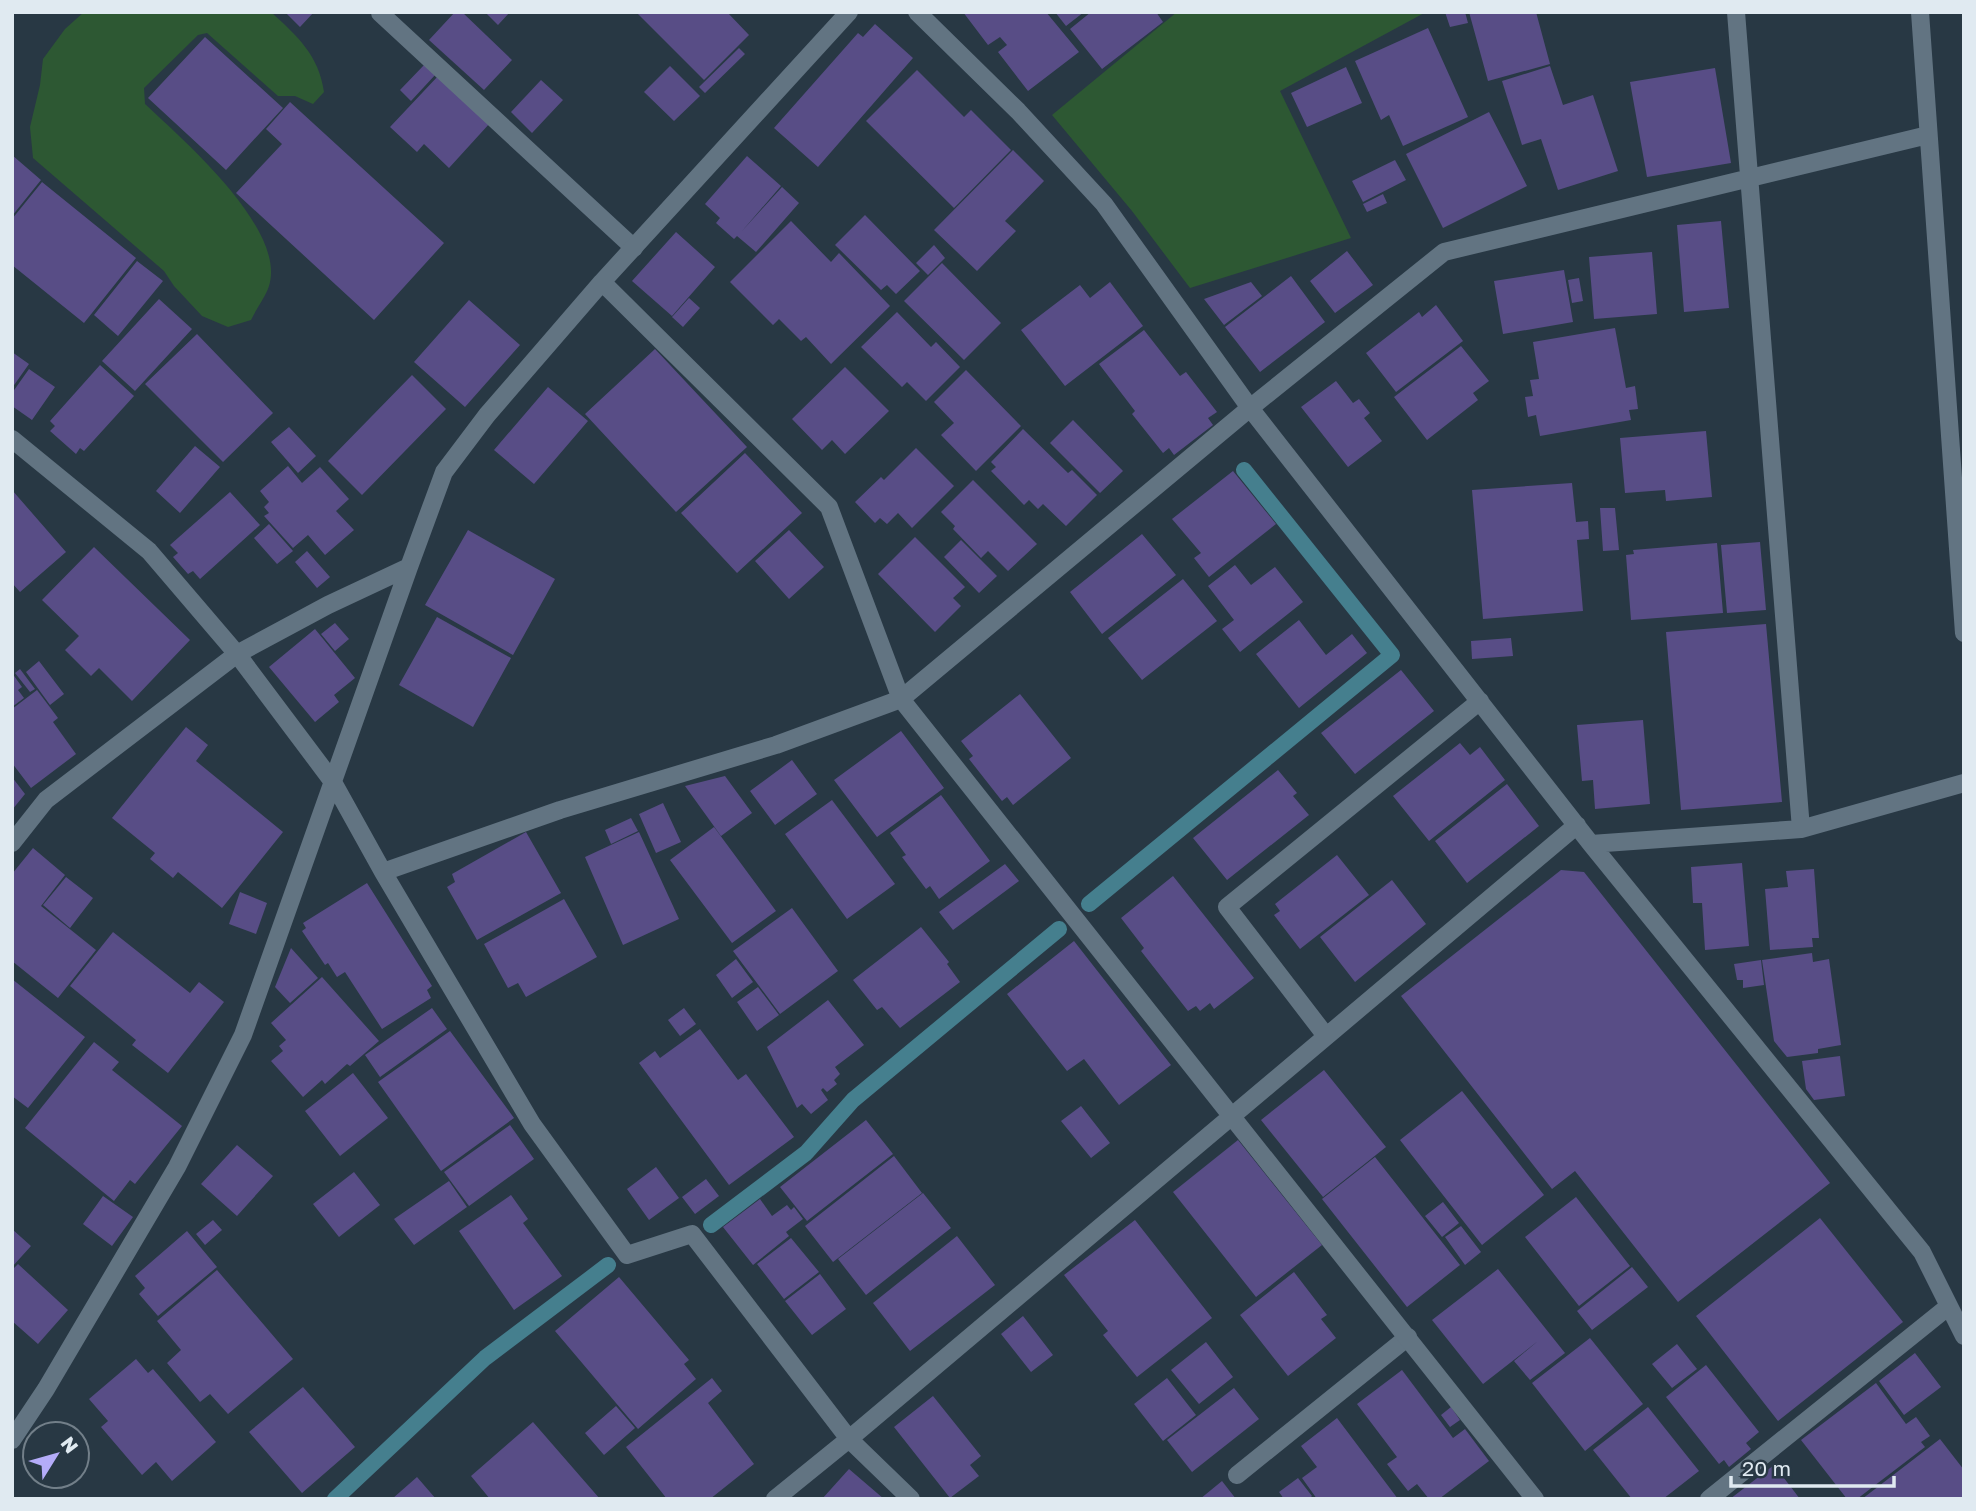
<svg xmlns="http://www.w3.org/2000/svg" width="1976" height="1511" font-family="'Golos Text',sans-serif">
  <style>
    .green { fill: #2d5833 }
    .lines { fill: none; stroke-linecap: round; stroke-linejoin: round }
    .stream { stroke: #457f8e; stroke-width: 16 }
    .building { fill: #584d86 }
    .lane { stroke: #627482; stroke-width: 18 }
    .street { stroke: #627482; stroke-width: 18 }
  </style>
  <rect width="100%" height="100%" fill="#283844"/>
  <path class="green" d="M84 12H271C297 36 319 55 324 92L313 104 295 96H278L207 33 198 35 144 88 145 104C182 139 287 229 269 286 265 298 256 309 251 320L228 327 202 316 174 286 164 271 33 158 30 127 40 85 43 59 65 29Z
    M1177 12H1426L1280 91 1351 238 1190 288 1132 211 1052 115Z"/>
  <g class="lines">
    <path class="stream" d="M1089 904 1392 655 1244 470
      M711 1225 806 1153 853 1100 1059 929
      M335 1499 485 1358 608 1265"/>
  </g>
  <path class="building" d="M285 12H314L300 27Z
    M455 12H462L512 60 484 90 429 40Z
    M485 12H510L498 25Z
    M636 12H727L749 35 704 80Z
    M963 12H1046L1079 52 1028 91 998 52 1007 45 1000 37 988 45Z
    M1055 12H1084L1066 26Z
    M1091 12H1156L1163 22 1102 69 1070 29Z
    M1445 12H1465L1468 23 1450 27Z
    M1469 12H1536L1550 64 1488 81Z
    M875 24 913 58 818 167 774 128 858 33 863 37Z
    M1428 28 1468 117 1403 146 1389 115 1381 120 1355 61Z
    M205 37 283 108 226 170 148 98Z
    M739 48 745 54 705 93 699 87Z
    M425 64 436 74 411 101 400 90Z
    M670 66 700 96 674 121 644 92Z
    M1550 66 1563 105 1593 95 1618 171 1558 190 1541 139 1522 145 1502 81Z
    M1346 67 1362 103 1307 127 1291 93Z
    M1715 68 1731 163 1647 177 1630 82Z
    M917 70 964 117 971 110 1011 150 954 208 866 121Z
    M439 75 490 123 449 168 424 144 417 152 390 127Z
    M541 80 563 100 532 133 511 112Z
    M290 102 444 243 374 320 236 193 282 144 266 129Z
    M1489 112 1527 186 1443 228 1406 154Z
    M1013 150 1044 181 1005 221 1016 231 977 271 934 230Z
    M12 155 41 180 12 216Z
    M747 156 781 186 742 231 782 187 799 203 756 252 737 236 734 239 716 223 720 218 705 204Z
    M1395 160 1406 180 1363 202 1352 181Z
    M42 182 136 258 84 323 12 265V219Z
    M1383 194 1387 203 1367 212 1363 204Z
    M865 215 920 271 896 294 887 285 881 290 835 245Z
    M791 221 831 262 839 253 890 306 831 364 806 337 801 341 779 319 773 325 730 282Z
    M1721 221 1729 308 1684 312 1677 225Z
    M676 232 715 267 672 316 632 281Z
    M934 245 945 258 928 275 916 263Z
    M1347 251 1373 285 1335 313 1310 281Z
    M1652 252 1657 314 1594 319 1589 257Z
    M137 261 163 281 118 336 94 315Z
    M942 263 1001 323 964 360 904 301Z
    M1564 270 1573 322 1503 334 1494 281Z
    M1291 276 1325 322 1260 372 1225 327Z
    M1579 278 1583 301 1572 303 1568 280Z
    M1110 282 1143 326 1065 386 1021 330 1080 285 1090 298Z
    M1251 282 1262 296 1224 325 1204 299Z
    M689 298 700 308 683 327 672 317Z
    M159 299 192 329 135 391 102 361Z
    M469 300 520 345 465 407 414 362Z
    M1436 305 1463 341 1396 392 1366 353 1419 312 1422 317Z
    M897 312 931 347 936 342 960 367 926 401 907 382 902 387 861 347Z
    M1615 328 1626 388 1635 386 1638 409 1629 410 1631 420 1540 436 1536 415 1528 417 1525 397 1533 396 1530 380 1539 379 1533 342Z
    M1144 330 1180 376 1186 372 1217 412 1208 418 1213 425 1174 455 1169 448 1163 453 1132 414 1135 411 1099 364Z
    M197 334 273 413 223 462 145 384Z
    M1461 346 1489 381 1473 393 1478 400 1427 440 1394 397Z
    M655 349 747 447 676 512 585 414Z
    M12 352 29 364 12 388Z
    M100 365 134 396 84 451 80 448 76 454 50 431 55 426 50 421Z
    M845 367 889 411 845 454 832 440 822 450 792 419Z
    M29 369 55 387 32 420 12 406V393Z
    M966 370 1021 426 976 471 941 435 954 423 934 402Z
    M412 375 446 409 362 495 328 461Z
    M1336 381 1353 403 1359 399 1370 413 1364 418 1382 441 1348 467 1301 407Z
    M548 387 588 421 534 484 494 450Z
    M1073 420 1123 471 1100 493 1050 443Z
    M289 427 316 456 298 473 271 442Z
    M1023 429 1068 473 1072 470 1097 495 1066 526 1043 504 1038 509 1029 500 1024 505 991 471 996 467 991 462Z
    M1706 431 1712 497 1666 501 1665 490 1625 493 1620 438Z
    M195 446 220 467 180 513 156 491Z
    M916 448 954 486 912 528 898 513 887 524 880 518 875 523 855 502 881 477 884 480Z
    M745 453 802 513 737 573 681 513Z
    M288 466 302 483 320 467 349 499 336 511 354 530 325 555 308 535 293 548 264 516 269 513 264 507 269 502 260 491Z
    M1233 471 1276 524 1209 577 1194 558 1201 553 1172 519Z
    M973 480 1037 544 1008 571 988 551 981 558 953 529 955 526 941 512Z
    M1572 483 1576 522 1588 521 1589 539 1577 540 1583 611 1483 619 1472 490Z
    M12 490 66 552 20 592 12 583Z
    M230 492 260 525 200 579 193 571 188 574 173 557 178 553 170 545Z
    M1600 508H1615L1619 550 1603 551Z
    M269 524 293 551 277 564 254 538Z
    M468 530 555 579 513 655 425 605Z
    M789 530 824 567 789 599 755 561Z
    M1142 534 1176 575 1102 634 1070 592Z
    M915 537 965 587 953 598 961 606 935 632 878 574Z
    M961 540 997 576 979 593 944 557Z
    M1760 542 1766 610 1727 613 1721 545Z
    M1717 543 1723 613 1631 620 1626 555 1634 554 1633 550Z
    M94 547 190 640 132 701 99 668 91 676 65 650 79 636 42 600Z
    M307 551 330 577 317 588 295 562Z
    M1235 565 1251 585 1275 567 1303 602 1240 652 1222 629 1234 620 1208 586Z
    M1183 579 1217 621 1142 680 1108 638Z
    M437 617 511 658 473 727 399 685Z
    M1299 620 1326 655 1352 634 1367 653 1299 708 1256 654Z
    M335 623 349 639 335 651 321 634Z
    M1766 624 1782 802 1681 810 1666 632Z
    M315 629 355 678 334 695 339 702 315 722 269 667Z
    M1511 638 1513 656 1472 659 1471 641Z
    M39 661 64 694 50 705 26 672Z
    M20 669 35 689 30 692 15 673Z
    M1401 670 1434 711 1355 774 1321 733Z
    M12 673 22 687 18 690 24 698 12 707Z
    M37 690 58 718 53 722 76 754 31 788 12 763V709Z
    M1020 694 1071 758 1013 805 1007 797 1002 801 969 759 973 756 961 741Z
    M1643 720 1650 804 1595 809 1593 780 1582 781 1577 725Z
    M186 727 208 745 196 761 283 832 222 908 178 872 173 878 150 859 155 853 112 818Z
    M901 731 944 788 877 837 834 780Z
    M1460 743 1470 755 1480 747 1505 780 1429 841 1393 796Z
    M792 760 817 794 775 825 750 791Z
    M1278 770 1297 793 1293 796 1309 815 1227 880 1193 838Z
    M725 776 752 813 721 836 685 786Z
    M12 777 25 794 12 810Z
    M1507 784 1539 826 1467 883 1435 841Z
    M941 795 990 861 939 899 930 886 926 889 902 857 906 855 890 833Z
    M832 800 895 884 847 919 785 834Z
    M663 803 681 842 656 853 639 814Z
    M631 818 638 831 611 844 605 830Z
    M714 827 776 911 732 943 670 860Z
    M526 832 561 893 477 940 447 887 455 882 452 874Z
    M639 832 679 919 623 945 585 857Z
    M33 848 65 875 41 906 96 950 58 998 12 961V874Z
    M1337 855 1369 895 1300 949 1274 915 1280 911 1275 904Z
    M1742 863 1749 946 1705 950 1702 903H1693L1691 867Z
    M1005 864 1019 881 953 930 939 912Z
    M1814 869 1819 938H1812L1813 947 1770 950 1765 889 1788 887 1786 871Z
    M1561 870 1584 872 1830 1183 1678 1302 1575 1171 1552 1189 1401 996Z
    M1173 876 1254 978 1214 1009 1210 1003 1200 1011 1196 1006 1188 1011 1141 951 1144 948 1121 918Z
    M66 877 93 898 70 928 43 905Z
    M1392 880 1426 924 1355 982 1320 937Z
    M367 883 432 986 427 990 431 998 382 1029 345 972 337 977 328 963 325 965 302 931 306 928 303 923Z
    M240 892 267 903 256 934 229 924Z
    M564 899 597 957 526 997 518 983 508 988 484 944Z
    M792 908 838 971 780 1014 733 951Z
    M921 927 949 962 947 964 960 982 900 1028 882 1007 877 1010 853 980Z
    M113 932 190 993 199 982 224 1002 168 1073 132 1045 136 1040 70 986Z
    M1074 941 1171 1065 1119 1105 1084 1059 1067 1071 1007 994Z
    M291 948 318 978 290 1003 275 987Z
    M1812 953 1813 962 1829 959 1841 1045 1818 1049V1053L1787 1057 1774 1041 1762 960Z
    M736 959 753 982 732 998 716 975Z
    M1761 960 1764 985 1743 988V980H1737L1734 964Z
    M322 977 379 1041 350 1066 347 1064 325 1084 322 1080 303 1097 271 1061 283 1051 279 1046 286 1040 271 1023Z
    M12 979 85 1037 28 1108 12 1096Z
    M758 987 779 1015 757 1031 737 1002Z
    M828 1000 864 1045 835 1067 840 1074 834 1080 837 1084 827 1092 823 1088 821 1090 828 1100 811 1114 802 1104 797 1108 767 1047Z
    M432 1008 447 1029 380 1077 365 1055Z
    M684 1008 696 1024 680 1036 668 1020Z
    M700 1029 738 1080 746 1074 794 1137 729 1185 639 1063 655 1051 660 1058Z
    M450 1031 514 1118 441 1171 378 1082Z
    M94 1042 119 1062 112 1070 182 1126 135 1184 130 1180 114 1201 25 1128Z
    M1840 1056 1845 1096 1814 1100 1806 1089 1802 1061Z
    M1324 1070 1386 1147 1323 1197 1261 1120Z
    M353 1073 388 1118 340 1156 305 1111Z
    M1462 1091 1544 1195 1482 1245 1400 1140Z
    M1081 1106 1110 1143 1091 1158 1061 1121Z
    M866 1120 893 1154 807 1221 780 1187Z
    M510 1125 534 1159 469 1206 444 1172Z
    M1238 1140 1322 1245 1256 1297 1173 1192Z
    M237 1145 273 1176 237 1216 201 1184Z
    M894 1156 922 1193 833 1262 805 1226Z
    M1375 1157 1460 1265 1407 1307 1322 1199Z
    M656 1167 679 1198 649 1220 627 1189Z
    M354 1172 380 1205 339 1237 313 1204Z
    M706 1179 719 1196 695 1214 682 1197Z
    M449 1181 467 1207 414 1245 394 1219Z
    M923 1193 951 1228 866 1295 838 1259Z
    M511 1195 528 1219 523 1223 562 1276 514 1310 459 1231Z
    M103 1196 133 1217 112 1246 83 1224Z
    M1576 1197 1630 1266 1579 1306 1525 1237Z
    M760 1199 772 1216 787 1205 791 1210 794 1207 803 1219 786 1232 789 1236 753 1265 723 1227Z
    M1443 1202 1459 1223 1442 1237 1425 1216Z
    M1820 1218 1903 1322 1778 1421 1696 1316Z
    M213 1220 222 1230 205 1245 196 1234Z
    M1135 1220 1212 1318 1137 1377 1103 1335 1108 1331 1064 1275Z
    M1461 1226 1481 1252 1465 1265 1445 1237Z
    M12 1229 31 1246 12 1267Z
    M187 1231 217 1267 158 1316 139 1294 145 1288 135 1276Z
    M957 1236 995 1285 910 1351 873 1303Z
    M791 1238 819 1272 784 1299 757 1264Z
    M18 1264 68 1310 38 1344 12 1321V1270Z
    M1632 1267 1648 1287 1592 1330 1577 1311Z
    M1498 1269 1565 1353 1530 1380 1514 1361 1538 1341 1483 1384 1432 1320Z
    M217 1270 293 1359 228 1414 210 1394 200 1402 167 1363 181 1350 157 1321Z
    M1294 1272 1327 1315 1321 1319 1336 1338 1288 1376 1240 1315Z
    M820 1274 846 1309 812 1335 785 1301Z
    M619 1277 689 1360 684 1364 696 1379 638 1429 555 1331Z
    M1023 1316 1053 1355 1031 1372 1001 1334Z
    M1590 1338 1643 1404 1585 1451 1532 1383Z
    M1206 1342 1233 1377 1199 1404 1171 1370Z
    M1677 1344 1697 1369 1672 1388 1652 1364Z
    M1915 1353 1941 1387 1904 1415 1879 1381Z
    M136 1359 148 1373 153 1369 216 1442 172 1481 156 1462 142 1475 101 1427 108 1421 89 1399Z
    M1706 1365 1759 1432 1746 1443 1751 1449 1729 1467 1724 1460 1719 1464 1666 1397Z
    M1402 1370 1453 1438 1465 1429 1489 1461 1439 1499H1429L1417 1484 1408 1491 1387 1464 1397 1457 1357 1404Z
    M712 1378 722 1391 708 1403 754 1464 710 1499H667L626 1447Z
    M1167 1378 1196 1415 1163 1441 1134 1404Z
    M1876 1383 1906 1424 1916 1417 1930 1436 1921 1442 1925 1447 1857 1499H1847L1801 1440Z
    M303 1387 355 1447 302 1493 249 1432Z
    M1234 1388 1259 1419 1192 1472 1167 1440Z
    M933 1396 981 1456 970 1465 979 1476 950 1498 894 1427Z
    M616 1406 635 1428 604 1455 585 1433Z
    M1451 1407 1460 1420 1450 1427 1441 1415Z
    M1648 1407 1699 1471 1663 1499H1632L1593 1450Z
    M1337 1418 1398 1499H1317L1302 1478 1317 1467 1301 1446Z
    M533 1422 600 1499H490L471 1476Z
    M1940 1439 1964 1470V1496L1960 1499H1862Z
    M1774 1465 1800 1499H1730Z
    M849 1469 884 1499H822Z
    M417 1477 436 1499H392Z
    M1298 1478 1312 1496 1309 1499H1284L1279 1492Z
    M1222 1481 1236 1499H1200Z"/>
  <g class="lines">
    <path class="lane" d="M380 13 634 248
      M1237 1475 1408 1337"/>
    <path class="street" d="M917 12 1018 111 1104 204 1250 408 1591 844 1922 1252 1964 1336
      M1920 12 1964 633
      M602 282 829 507 901 699 1535 1499
      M12 439 149 551 237 654 333 782 383 872 532 1124 627 1255 692 1234 849 1439 911 1499
      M1801 829 1964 783
      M12 843 46 800 237 654 328 605 409 567
      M1591 844 1801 829 1736 12
      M383 872 560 810 776 745 901 699 1250 408 1444 252 1928 135
      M1326 1036 1227 907 1480 701
      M12 1440 46 1389 177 1167 243 1035 409 567 444 472 487 415 602 282 849 12
      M775 1499 849 1439 1577 825
      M1709 1499 1949 1306"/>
  </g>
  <rect width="1976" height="1511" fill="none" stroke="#e0eaf1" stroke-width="28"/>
  <g transform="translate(56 1455) rotate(53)"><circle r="33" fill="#283844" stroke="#727f89" stroke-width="2"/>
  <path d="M0-5L12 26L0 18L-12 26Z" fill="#b4acf9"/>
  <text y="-10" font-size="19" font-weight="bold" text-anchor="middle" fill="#e0eaf1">N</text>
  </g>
  <path d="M1731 1476v10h163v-10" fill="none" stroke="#e0eaf1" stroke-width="3.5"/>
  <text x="1742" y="1476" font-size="21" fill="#e0eaf1" stroke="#283844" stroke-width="5" paint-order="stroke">20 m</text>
</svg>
